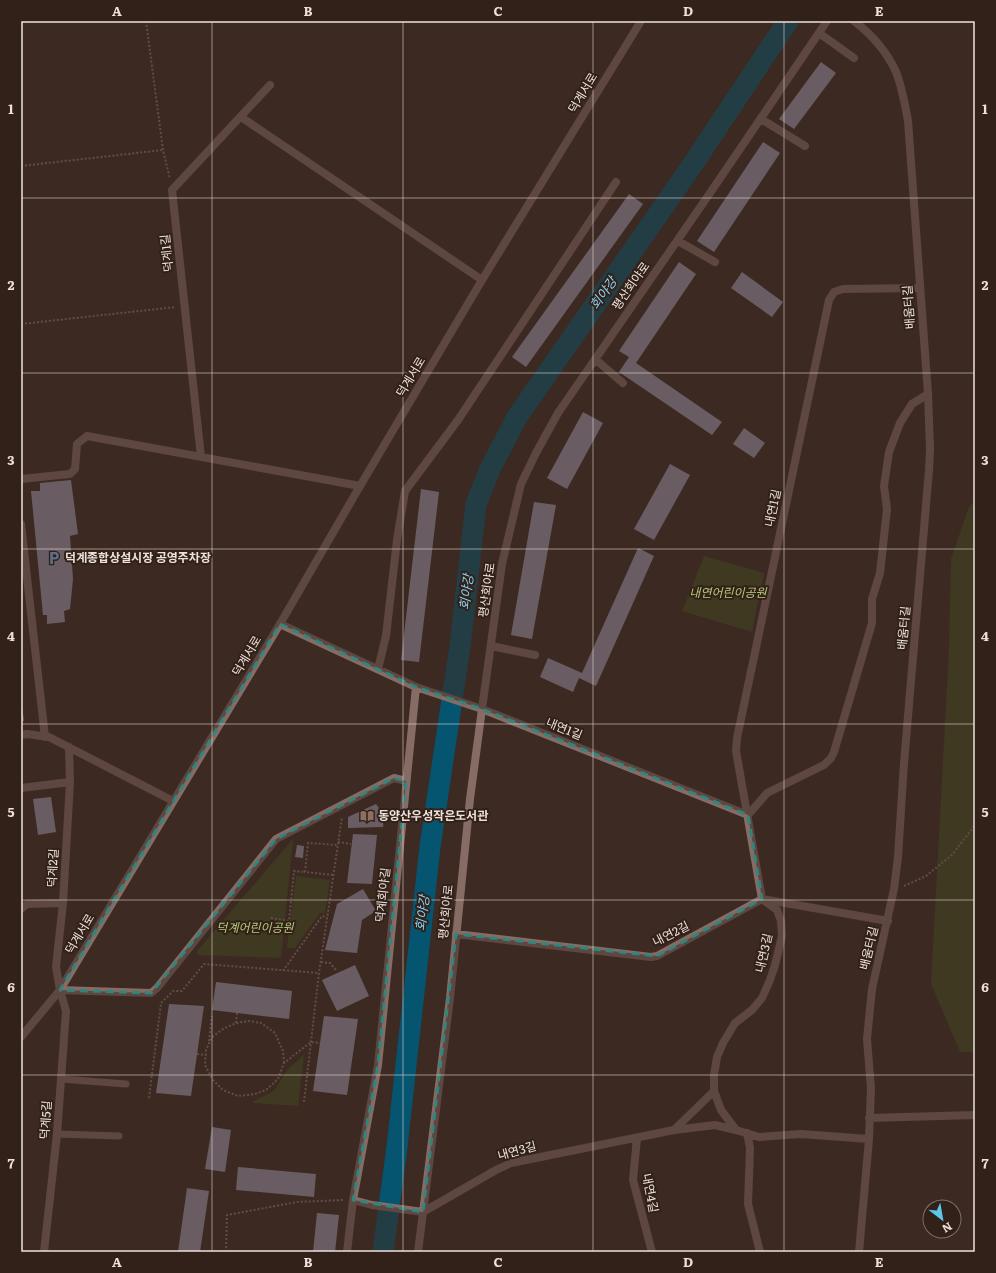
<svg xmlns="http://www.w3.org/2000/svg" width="996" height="1273" font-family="Literata,'Noto Sans KR',serif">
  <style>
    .green { fill: #404c1d }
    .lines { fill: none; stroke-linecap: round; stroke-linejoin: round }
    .river { stroke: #055570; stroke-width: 21 }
    .building { fill: #9f9cb2 }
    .path { stroke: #8a7a73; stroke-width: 2; stroke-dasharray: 2 2; stroke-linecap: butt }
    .service { stroke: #866c64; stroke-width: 7 }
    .minor { stroke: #866c64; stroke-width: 8 }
    .tertiary { stroke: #866c64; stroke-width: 8 }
    .marked { fill: none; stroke: #30867e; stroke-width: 3; stroke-dasharray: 8 5; stroke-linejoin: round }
    .grid { fill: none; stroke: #eee1dc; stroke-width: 1; stroke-opacity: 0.55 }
    .labels { text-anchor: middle; stroke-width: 4; stroke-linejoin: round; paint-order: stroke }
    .street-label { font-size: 12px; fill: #eee1dc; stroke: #322119 }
    .poi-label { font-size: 12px; font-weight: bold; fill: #eee1dc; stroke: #322119; text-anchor: start }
    .park-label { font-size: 12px; font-style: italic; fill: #b4cb78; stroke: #322119 }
    .water-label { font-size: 13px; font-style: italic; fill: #88d3f5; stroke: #322119 }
    .neatline { fill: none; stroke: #eee1dc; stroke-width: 1.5 }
    .grid-label { font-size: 13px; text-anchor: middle; font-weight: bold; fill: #eee1dc }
  </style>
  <rect width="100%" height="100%" fill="#3d2a22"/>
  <path class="green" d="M975 500V1052H960L931 984 949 650 951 559 969 507Z
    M704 556 764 573 752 632 682 611Z
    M293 839 281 958 197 955 198 950Z
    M296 876 330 880 325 913H320L295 948H287Z
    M304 1055 298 1106 253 1103 254 1101 274 1091 287 1070Z"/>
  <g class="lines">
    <path class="river" d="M383 1252 397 1147 430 847 460 646 476 504 490 469 517 417 691 167 788 21"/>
  </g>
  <path class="building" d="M821 62 836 73 794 129 779 119Z
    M763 142 780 153 714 252 697 241Z
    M629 194 643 204 526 367 512 357Z
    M679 262 696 274 636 363 722 422 712 435 619 372 629 357 619 351Z
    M742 272 783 302 772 317 731 288Z
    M583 412 603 423 567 489 547 478Z
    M744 428 765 443 754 458 733 444Z
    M670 464 690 475 654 540 634 529Z
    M71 480 78 534 70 536 73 579 70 609 64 611 65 622 47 624V615H43L31 491H40V483Z
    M421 489 439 492 419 662 401 660Z
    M534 502 556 505 532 639 511 635Z
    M638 548 654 556 596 686 579 678 573 692 540 677 548 658 582 673Z
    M21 706H22L24 721H21Z
    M51 797 56 832 38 835 33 799Z
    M376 804 384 815 383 827 348 828V817Z
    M353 834 377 835 372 884 347 883Z
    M297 845 304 846 303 858 295 857Z
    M363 889 376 911 362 920 357 953 325 950 337 904Z
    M355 965 369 996 337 1011 322 980Z
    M216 982 292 991 289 1019 212 1010Z
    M169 1004 204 1006 191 1096 156 1093Z
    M324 1016 358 1019 347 1095 313 1091Z
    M212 1127 231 1130 225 1172 205 1169Z
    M238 1167 316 1174 314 1197 236 1190Z
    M187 1188 209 1191 200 1252H178Z
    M317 1213 339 1215 335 1252H313Z"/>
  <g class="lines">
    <path class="path" d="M146 21 163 150 170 179
      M21 166 163 150
      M21 324 176 307
      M338 842 351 844
      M333 875 305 872 308 843 338 845
      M904 886 926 876 952 855 975 825
      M271 918 289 921 294 871 305 872
      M321 962 330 963 336 970
      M283 971 322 916 327 917
      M236 1023 237 1013
      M209 1041 212 1016
      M197 1054 206 1055
      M284 1063 283 1051 275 1033 261 1023 249 1021 236 1023 223 1029 212 1037 206 1050 205 1065 213 1080 223 1090 238 1096 255 1094 266 1090 278 1079 284 1063 311 1042 320 1043
      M149 1098 161 1003 173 991H182L204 964 319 973
      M304 1102 319 973 342 817
      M226 1252 227 1215 297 1202 343 1200"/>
    <path class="service" d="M61 1079 126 1084
      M57 1134 119 1136"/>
    <path class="minor" d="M854 21C871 34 887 52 896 72 902 87 905 104 908 121L928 394 930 449 929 470 904 763 898 857 894 889 872 989 867 1039 871 1089 869 1139 859 1252
      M819 33 854 58
      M241 117 482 280
      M761 119 805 146
      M678 241 715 262
      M595 359 623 383
      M201 457 172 190 270 85
      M21 479 70 474 75 469 77 444 87 436 360 486
      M21 524 45 737
      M280 624 416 687 482 709 748 815
      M491 646 535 655
      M378 669 386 636 397 540 405 491 458 420 616 182
      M21 735 27 734 49 737 173 801
      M21 788 70 782
      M748 815 767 793 824 765 831 758 834 752 872 623V599L880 573 887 509 884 486 889 452 900 423 912 404 928 394
      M21 909 27 904 63 903
      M456 934 651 957 657 956 762 899 888 921
      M60 990 151 993 157 988 276 839 394 778 406 781
      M714 1091 721 1110 736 1130
      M869 1118 975 1115
      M674 1130 714 1091V1075L717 1057 723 1043 735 1023 752 1010 762 998 770 980 775 965 782 936 781 921 777 910 762 899 736 751 737 738 829 300 834 292 843 289 920 288
      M747 1133 750 1148 748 1204 760 1252
      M637 1138 633 1180 652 1252
      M353 1200 372 1205 423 1212 496 1170 511 1163 674 1130 715 1125 736 1130 759 1137 801 1134 869 1139
      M44 1252 57 1134 66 1011 60 990 56 967 63 903 70 782 69 747
      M347 1252 353 1200 378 1065 416 687
      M418 1252 450 998 470 799 482 709 502 564 521 484 536 453 558 413 708 196 827 21"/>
    <path class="tertiary" d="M21 1037 60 990 280 624 360 486 482 280 641 21"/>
  </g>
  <path d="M0 0H996V1273H0ZM280 624 416 687 482 709 748 815 762 899 657 956 456 934 423 1212 353 1200 378 1065 406 781 394 778 276 839 151 993 60 990Z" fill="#3d2a22" fill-opacity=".55" fill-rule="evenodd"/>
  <path class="marked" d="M280 624 416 687 482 709 748 815 762 899 657 956 456 934 423 1212 353 1200 378 1065 406 781 394 778 276 839 151 993 60 990Z"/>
  <path class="grid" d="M212 21V1252M403 21V1252M593 21V1252M784 21V1252M21 198H975M21 373H975M21 549H975M21 724H975M21 900H975M21 1075H975"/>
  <defs>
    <g id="parking-bare" transform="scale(1.08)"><path d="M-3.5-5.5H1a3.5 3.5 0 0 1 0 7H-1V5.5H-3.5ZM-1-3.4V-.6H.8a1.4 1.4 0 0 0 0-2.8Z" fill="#5c6f8a" stroke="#322119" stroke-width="2.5" paint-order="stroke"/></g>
    <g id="library-bare" transform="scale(1.08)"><path d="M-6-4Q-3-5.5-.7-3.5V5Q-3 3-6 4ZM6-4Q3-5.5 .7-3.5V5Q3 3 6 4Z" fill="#8d6e63" stroke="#322119" stroke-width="2.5" paint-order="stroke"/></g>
  </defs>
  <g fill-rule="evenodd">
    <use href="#parking-bare" x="54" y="558"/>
    <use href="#library-bare" x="367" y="816"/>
  </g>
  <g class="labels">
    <g class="street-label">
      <text transform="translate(583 93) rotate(-59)" y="4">덕계서로</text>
      <text transform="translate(167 253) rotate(-96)" y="4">덕계1길</text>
      <text transform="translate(631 286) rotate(-55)" y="4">평산회야로</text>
      <text transform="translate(909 307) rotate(-94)" y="4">배움터길</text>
      <text transform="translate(411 377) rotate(-59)" y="4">덕계서로</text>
      <text transform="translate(773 508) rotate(-78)" y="4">내연1길</text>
      <text transform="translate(487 590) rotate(-82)" y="4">평산회야로</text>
      <text transform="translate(904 628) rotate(-85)" y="4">배움터길</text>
      <text transform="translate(247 656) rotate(-59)" y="4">덕계서로</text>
      <text transform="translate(564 729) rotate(22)" y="4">내연1길</text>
      <text transform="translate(53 868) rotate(-87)" y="4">덕계2길</text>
      <text transform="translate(383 895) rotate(-84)" y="4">덕계회야길</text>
      <text transform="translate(446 912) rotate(-84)" y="4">평산회야로</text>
      <text transform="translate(80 934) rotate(-59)" y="4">덕계서로</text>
      <text transform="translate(671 934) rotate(-27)" y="4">내연2길</text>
      <text transform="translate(869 948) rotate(-77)" y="4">배움터길</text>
      <text transform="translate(764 953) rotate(-77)" y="4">내연3길</text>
      <text transform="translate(46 1120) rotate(-86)" y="4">덕계5길</text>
      <text transform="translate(517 1151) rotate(-15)" y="4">내연3길</text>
      <text transform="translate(650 1193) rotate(79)" y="4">내연4길</text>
    </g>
    <g class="poi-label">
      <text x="65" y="562">덕계종합상설시장 공영주차장</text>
      <text x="378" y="820">동양산우성작은도서관</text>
    </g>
    <g class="park-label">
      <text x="728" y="597">내연어린이공원</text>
      <text x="255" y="932">덕계어린이공원</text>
    </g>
    <g class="water-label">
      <text transform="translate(603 293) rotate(-55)" y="5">회야강</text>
      <text transform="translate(466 592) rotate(-83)" y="5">회야강</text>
      <text transform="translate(422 913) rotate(-83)" y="5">회야강</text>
    </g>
  </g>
  <rect width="996" height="1273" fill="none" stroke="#322119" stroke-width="44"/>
  <g transform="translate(942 1219) rotate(149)"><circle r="19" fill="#322119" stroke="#7d6e67"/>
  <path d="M0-3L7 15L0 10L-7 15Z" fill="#5cc7e8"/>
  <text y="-6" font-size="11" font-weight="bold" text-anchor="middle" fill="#eee1dc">N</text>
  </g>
  <rect x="22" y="22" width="952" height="1229" class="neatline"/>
  <g class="grid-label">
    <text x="117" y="16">A</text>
    <text x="308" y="16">B</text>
    <text x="498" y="16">C</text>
    <text x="688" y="16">D</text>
    <text x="879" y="16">E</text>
    <text x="11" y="114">1</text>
    <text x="985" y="114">1</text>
    <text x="11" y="290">2</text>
    <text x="985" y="290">2</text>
    <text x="11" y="465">3</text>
    <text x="985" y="465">3</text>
    <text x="11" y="641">4</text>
    <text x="985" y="641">4</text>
    <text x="11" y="817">5</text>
    <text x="985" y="817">5</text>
    <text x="11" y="992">6</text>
    <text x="985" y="992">6</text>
    <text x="11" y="1168">7</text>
    <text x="985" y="1168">7</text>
    <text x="117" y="1267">A</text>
    <text x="308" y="1267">B</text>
    <text x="498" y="1267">C</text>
    <text x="688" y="1267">D</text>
    <text x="879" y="1267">E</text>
  </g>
</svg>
